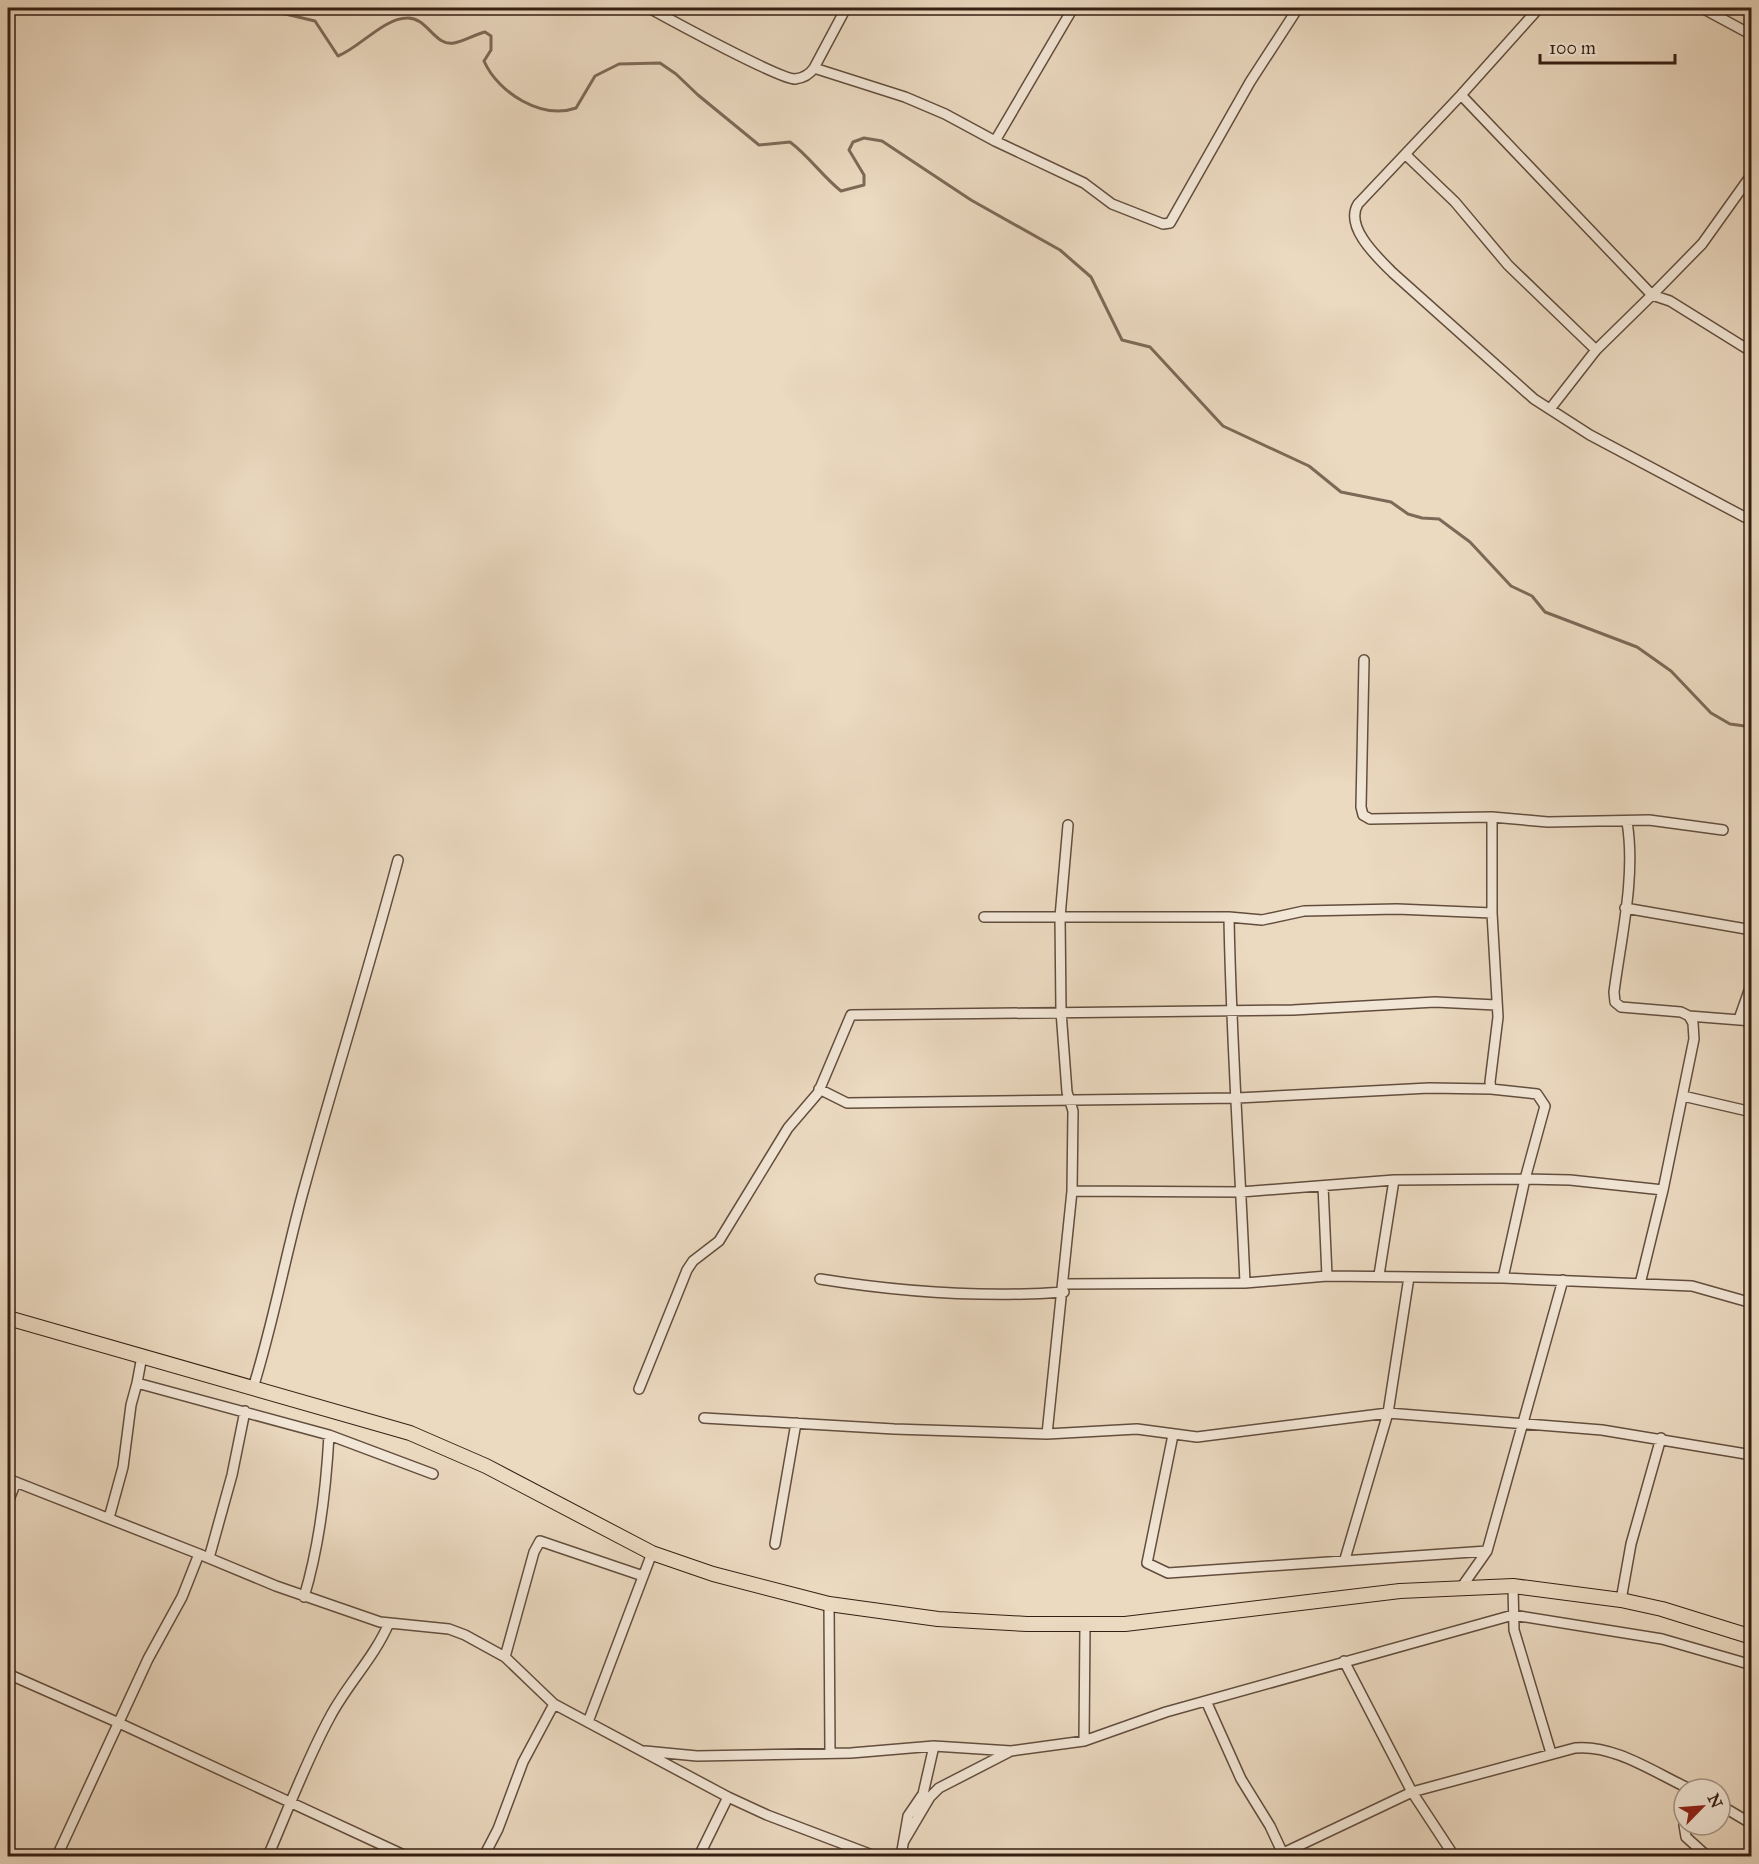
<svg xmlns="http://www.w3.org/2000/svg" width="1759" height="1864" font-family="'IM FELL Great Primer',serif">
  <style>
    .lines { fill: none; stroke-linecap: round; stroke-linejoin: round }
    .stream { stroke: #7d6957; stroke-width: 3 }
    .minor-casing { stroke: #634e3e; stroke-width: 12 }
    .highway-casing { stroke: #361f13; stroke-width: 16 }
    .minor { stroke: #f2e6d6; stroke-width: 9 }
    .highway { stroke: #ebd9c0; stroke-width: 14 }
  </style>
  <rect width="100%" height="100%" fill="#ebd9c0"/>
  <filter id="stains"><feTurbulence type="fractalNoise" baseFrequency=".00333" numOctaves="4"/><feColorMatrix values="0 0 0 0 .2 0 0 0 0 .09 0 0 0 0 .02 0 0 0 .5 -.17"/></filter>
  <radialGradient id="worn" r=".72"><stop offset=".6" stop-color="#630" stop-opacity="0"/><stop offset="1" stop-color="#630" stop-opacity=".3"/></radialGradient>
  <g class="lines">
    <path class="stream" d="M260 8 315 21 338 56C359 48 384 18 407 18 427 17 435 47 454 43 464 41 474 35 485 32L491 36V50L484 61C498 93 542 120 576 108L595 76 619 64 660 63 676 74 698 95 759 145 790 142C810 157 822 176 841 191L864 185V175L849 150 853 142 864 138 882 141 971 200 1060 250 1091 277 1122 340 1150 347 1223 426 1309 466 1341 492 1391 502 1408 514 1422 518 1439 519 1470 542 1511 586 1532 596 1545 612 1637 647 1671 671 1711 713 1730 724 1752 727"/>
    <g class="minor-casing">
      <path id="minor" d="M649 8C669 19 779 79 795 79 803 78 810 74 814 68L846 8
        M1539 8 1461 95 1358 204C1344 227 1378 258 1393 273L1534 399 1590 435 1752 521
        M1702 8 1752 35
        M814 68 905 97 945 114 995 141 1084 183 1112 204 1163 224 1170 223 1250 82 1298 8
        M1461 95 1652 295 1596 350 1550 409
        M995 141 1073 8
        M1406 155 1455 202 1508 265 1596 350
        M1752 174 1702 244 1652 295 1670 301 1752 352
        M1364 660 1361 807 1363 815 1370 819 1492 817 1548 822 1649 820 1723 830
        M1492 817V913L1498 1017 1490 1082 1491 1089 1537 1094 1545 1106 1525 1179 1503 1278
        M1627 822C1636 876 1621 938 1614 992L1615 1002 1621 1007 1681 1012 1689 1016 1693 1023 1694 1039 1663 1190 1640 1284
        M1625 908 1752 930
        M984 917H1229L1262 920 1304 911 1397 909 1492 913
        M1229 917C1231 1039 1240 1161 1245 1283
        M1689 1016 1752 1021
        M1739 1019 1752 982
        M819 1089 847 1103 1237 1098 1429 1088 1491 1089
        M1683 1096 1752 1112
        M1323 1186 1327 1276
        M1072 1191 1241 1192 1394 1180 1525 1179 1570 1180 1663 1190
        M1379 1275 1394 1180
        M820 1279C901 1292 982 1298 1064 1292
        M1064 1284 1245 1283 1327 1276 1503 1278 1692 1286 1752 1303
        M142 1356 137 1383 329 1435 433 1474
        M253 1388C274 1321 286 1252 305 1185 335 1076 369 969 398 860
        M639 1389 687 1270 693 1261 719 1241 788 1128 818 1093 851 1015 1293 1010 1435 1002 1496 1005
        M704 1418 894 1429 1047 1434 1137 1429 1197 1437 1388 1413 1602 1430 1752 1455
        M1047 1434 1072 1191 1073 1111 1067 1092 1061 1011 1060 917 1068 825
        M1173 1435 1147 1563 1168 1573 1487 1551
        M8 1479 199 1554 182 1597 148 1659 57 1856
        M8 1502 16 1482
        M109 1518 123 1467 131 1405 137 1383
        M775 1544 796 1423
        M199 1554 276 1586 380 1622 449 1629 465 1635 505 1657 554 1704 567 1711 728 1797 767 1815 875 1856
        M209 1558 232 1475 245 1411
        M1345 1559 1388 1413 1409 1277
        M1513 1586 1514 1630 1551 1753
        M1461 1588 1487 1551 1563 1280
        M304 1597C320 1544 326 1490 329 1435
        M1621 1600 1631 1544 1661 1438
        M829 1604 830 1752
        M505 1657 534 1552 540 1541 643 1576
        M1344 1661 1412 1792 1454 1856
        M8 1674 119 1723 406 1856
        M1206 1701 1241 1779 1270 1826 1284 1856
        M588 1722 652 1553
        M1084 1741 1085 1625
        M645 1751 697 1756 851 1753 934 1746 1011 1751 1084 1741 1166 1712 1513 1615 1662 1639 1752 1665
        M1720 1805 1752 1824
        M1684 1825 1686 1837 1707 1856
        M904 1841 930 1797 939 1788 1009 1752
        M268 1856C288 1810 306 1761 330 1717 348 1683 374 1658 389 1623
        M484 1856 498 1829 523 1762 554 1704
        M699 1856 728 1797
        M901 1856 908 1816 923 1794 934 1746
        M1277 1856 1412 1792 1575 1748C1614 1744 1655 1773 1690 1789"/>
    </g>
    <g class="highway-casing">
      <path id="highway" d="M8 1318 410 1433 486 1466 652 1553 713 1574 829 1604 938 1619 1027 1624H1125L1400 1591 1513 1586 1621 1600 1662 1609 1752 1637"/>
    </g>
    <use href="#minor" class="minor"/>
    <use href="#highway" class="highway"/>
  </g>
  <rect width="1759" height="1864" fill="none" stroke="#ebd9c0" stroke-width="30"/>
  <rect x="9" y="9" width="1741" height="1846" fill="none" stroke="#361f13" stroke-width="3"/>
  <rect x="15" y="15" width="1729" height="1834" fill="none" stroke="#361f13" stroke-width="1.5"/>
  <g transform="translate(1702 1807) rotate(65)"><circle r="28" fill="#f2e6d6" stroke="#a79688" stroke-width="1.5"/>
  <path d="M0-4.5L10 22L0 15L-10 22Z" fill="#8f2418"/>
  <text y="-9" font-size="16" font-weight="bold" text-anchor="middle" fill="#361f13">N</text>
  </g>
  <path d="M1540 54v9h135v-9" fill="none" stroke="#361f13" stroke-width="3"/>
  <text x="1549" y="54" font-size="18" fill="#361f13" stroke="#f2e6d6" stroke-width="4.5" paint-order="stroke">100 m</text>
  <rect width="100%" height="100%" filter="url(#stains)"/>
  <rect width="100%" height="100%" fill="url(#worn)"/>
</svg>
